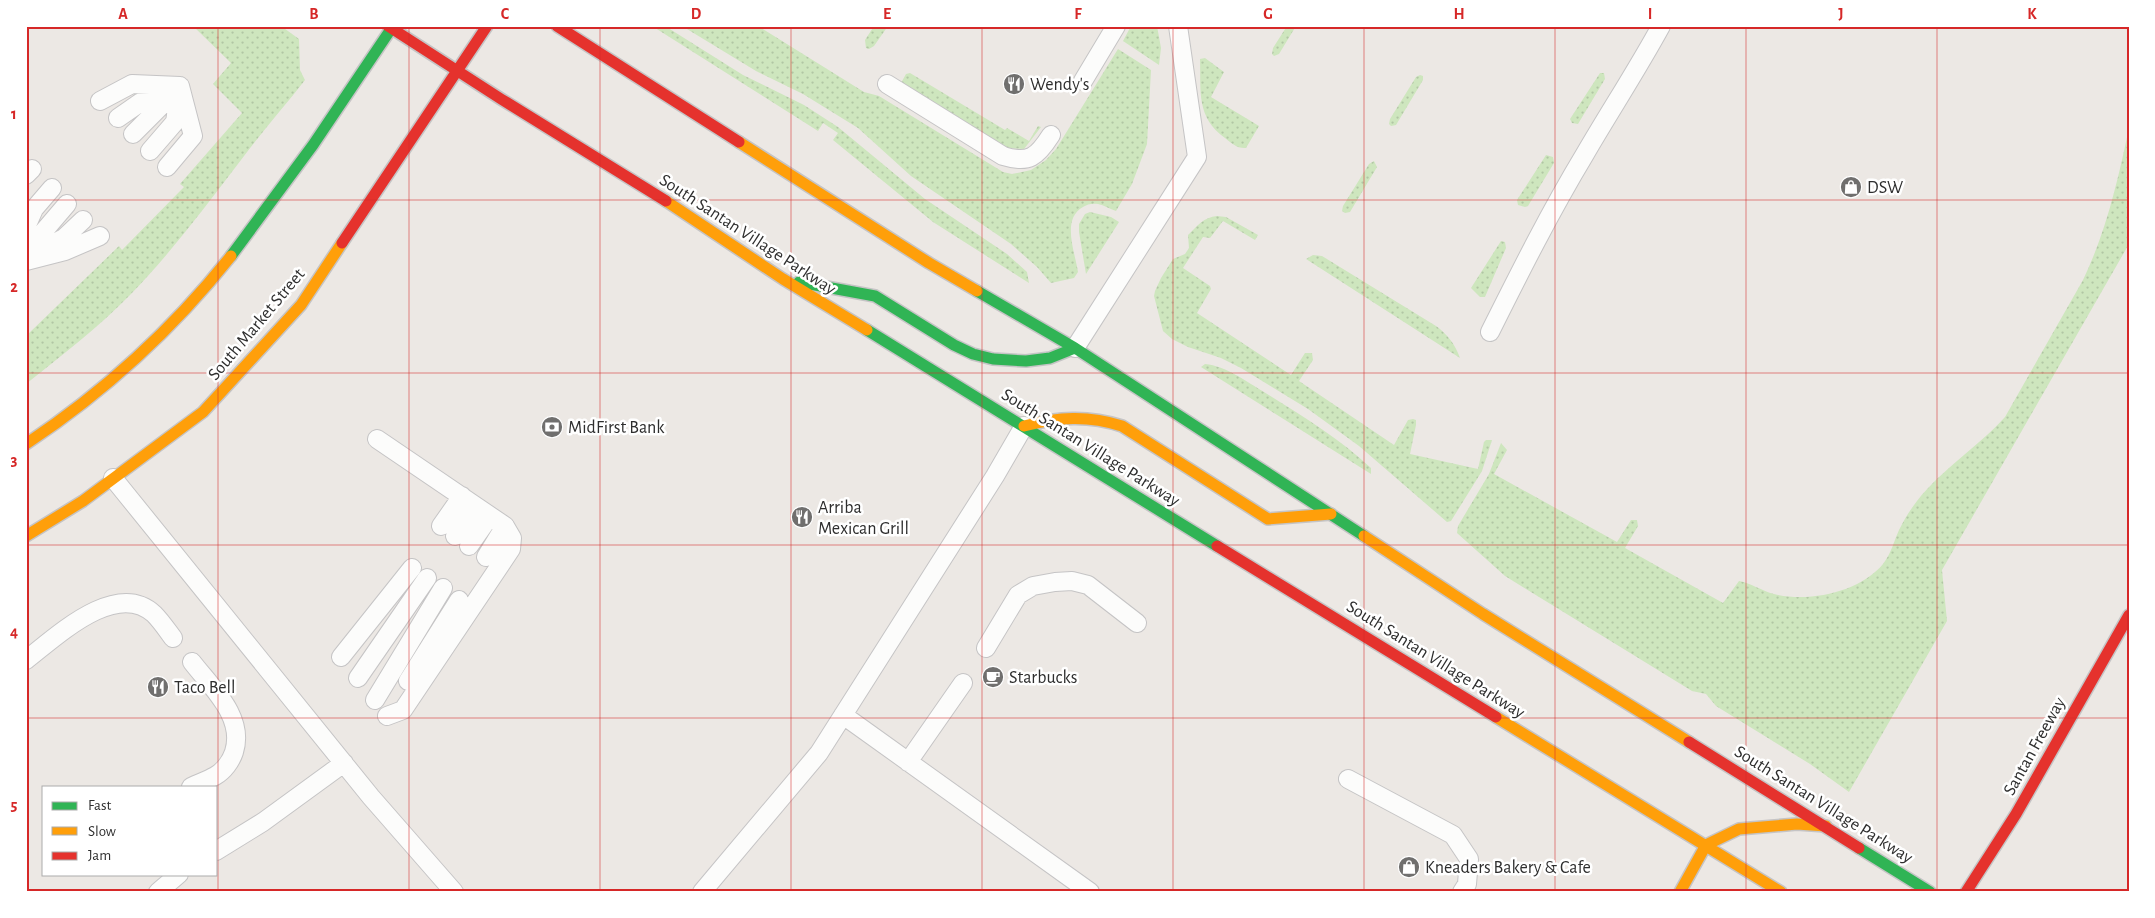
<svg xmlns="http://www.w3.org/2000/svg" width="2155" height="918" font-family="'Alegreya Sans',sans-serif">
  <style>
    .green { fill: url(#green-dots) }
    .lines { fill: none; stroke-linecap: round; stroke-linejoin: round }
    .lane-casing { stroke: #c5c4c5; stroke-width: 20 }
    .fast-casing { stroke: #c5c4c5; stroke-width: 14 }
    .slow-casing { stroke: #c5c4c5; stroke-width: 14 }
    .jam-casing { stroke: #c5c4c5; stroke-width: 14 }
    .lane { stroke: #fcfcfb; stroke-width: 18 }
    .fast { stroke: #30b455; stroke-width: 11 }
    .slow { stroke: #ff9f0a; stroke-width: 11 }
    .jam { stroke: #e5322d; stroke-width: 11 }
    .grid { fill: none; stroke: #d62828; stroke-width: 1; stroke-opacity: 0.55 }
    .labels { text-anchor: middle; stroke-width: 5; stroke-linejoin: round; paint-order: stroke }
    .poi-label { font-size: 18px; fill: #2e2e2e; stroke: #fff; text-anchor: start }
    .street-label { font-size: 18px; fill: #2e2e2e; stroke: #fff }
    .neatline { fill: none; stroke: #d62828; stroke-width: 2 }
    .grid-label { font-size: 16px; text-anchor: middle; font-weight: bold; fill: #d62828 }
  </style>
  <defs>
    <pattern id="green-dots" width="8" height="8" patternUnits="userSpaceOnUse" patternTransform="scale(1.25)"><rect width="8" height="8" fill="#cee6be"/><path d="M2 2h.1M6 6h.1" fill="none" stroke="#b1c6a4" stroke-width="1.8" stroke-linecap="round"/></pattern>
  </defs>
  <rect width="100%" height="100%" fill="#ece8e4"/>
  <path class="green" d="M193 26H281L299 39 300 70 305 80C284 107 261 133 241 160 205 207 171 253 130 295 98 328 62 355 26 384V336L119 246 122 250 184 187 180 184 242 113 213 84 231 63Z
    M652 26H665L743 75 804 105 838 127 925 199 1007 254 1027 272 1029 283 933 222 833 140 838 133 823 123 818 131Z
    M682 26H758L864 92 879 96 1003 172 1012 174 1022 172 1031 170 1046 160 1056 149 1118 49 1151 70 1147 144 1132 184 1116 211C1110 209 1104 205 1098 204 1093 203 1087 204 1083 207 1061 219 1075 252 1078 272L1074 278 1051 283 1037 267 1011 244 911 176 858 128 803 94 756 71Z
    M874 26H888L874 46 869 49 866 48 865 40Z
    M1131 26H1157L1161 48 1159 65 1123 41Z
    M1287 26H1296L1279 54 1274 56 1272 54 1273 48Z
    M1205 58 1224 72 1211 97 1259 126 1246 148C1238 149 1231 143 1225 138 1196 117 1201 92 1200 59Z
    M910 73 1005 130 1007 128 1029 141 1038 126 1041 127 1024 149 1007 148 901 83 906 74Z
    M1600 73H1604L1605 79 1578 124 1572 123 1570 119Z
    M1420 75 1423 76V80L1396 125 1391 126 1389 124 1390 119 1416 77Z
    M2129 128V244L1942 570 1947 621 1849 792 1810 764 1716 706 1706 694 1692 691 1505 576 1457 533 1458 526 1489 474 1501 443 1507 450 1494 474 1617 542 1631 520H1637L1638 526 1625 548 1723 603 1739 581C1751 583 1762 591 1774 594 1809 603 1860 592 1883 564 1891 554 1894 541 1899 530 1904 520 1910 510 1917 501 1942 469 1978 447 2005 417L2083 280C2106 232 2118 180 2129 128Z
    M1546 155 1553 157 1554 163 1528 206 1525 207 1518 205 1517 200Z
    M1374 161 1377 167 1350 212 1345 213 1342 211 1343 206 1369 164Z
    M1090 212 1111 217 1119 222 1086 274 1079 232V224L1085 214Z
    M1217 216 1226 217 1258 235 1255 240 1223 221 1210 238 1203 237 1183 268 1210 286 1211 289 1197 313 1291 375 1305 353H1312L1313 360 1299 381 1394 445 1408 420 1413 419 1416 420V425L1410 454 1478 469 1484 442 1486 440H1492L1482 471 1451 521 1447 522 1359 446 1308 409 1241 368 1221 358 1188 347 1172 339 1163 331 1154 296 1155 291 1161 278 1173 259 1185 254 1189 248 1188 235C1197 226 1204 217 1217 216Z
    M1501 241 1505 242 1506 248 1485 297H1480L1471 288Z
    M1313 255 1322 256 1436 326C1447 334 1455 344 1460 358L1306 259Z
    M1205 364C1226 366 1247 382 1264 392 1301 415 1339 438 1371 468V474L1201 367Z"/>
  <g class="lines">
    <g class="lane-casing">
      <path id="lane" d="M1083 81 1116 26
        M887 84 1003 156C1029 164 1037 157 1051 135
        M100 101 132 84 180 86
        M118 118 141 102 173 89
        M133 134 175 92
        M150 151 175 122 179 94
        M167 167 193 136 180 86
        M26 175 32 169
        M26 227 34 209 52 188
        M40 251 64 238 83 220
        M26 252 67 204
        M26 261 65 251 100 236
        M1490 332C1520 272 1550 212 1585 154 1610 111 1637 70 1661 26
        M1075 348 1197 157 1178 26
        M377 439 505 526 512 538 511 549 403 710 387 716
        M113 478 371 797 454 892
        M441 526 462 496
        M455 536 475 506
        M469 546 490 516
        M486 557 505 526
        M986 648 1018 595 1033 586 1055 582 1072 581 1088 585 1137 623
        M341 657 412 568
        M26 660C56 637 116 579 154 614 161 621 167 630 173 638
        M358 678 427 578
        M408 681 459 600
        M375 700 443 588
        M843 715 1090 892
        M908 762 963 683
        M1348 779 1453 835 1469 859 1467 884 1462 892
        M191 787C199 783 208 780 215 776 224 771 231 761 234 752 245 717 212 688 192 662
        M216 851 263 822 344 763
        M158 892 179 874
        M702 892 819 753 995 476 1024 426"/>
    </g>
    <g class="fast-casing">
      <path id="fast" d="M231 256 313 145 393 26
        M799 282 875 296 954 345 973 354 993 359 1026 361 1050 358 1075 348
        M977 291 1075 348 1364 536
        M867 330 1217 546
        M1859 848 1930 892"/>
    </g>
    <g class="slow-casing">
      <path id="slow" d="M739 142 929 263 977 291
        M666 201 783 279 867 330
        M1024 426C1058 417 1088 415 1122 426L1268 519 1331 514
        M26 444C104 392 173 329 231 256
        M26 536 83 501 203 412 301 305 342 243
        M1364 536 1483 614 1689 742
        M1496 717 1781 892
        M1680 892 1706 845 1739 829 1797 824 1826 826"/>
    </g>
    <g class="jam-casing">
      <path id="jam" d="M388 26 501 99 666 201
        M557 26 739 142
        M342 243 487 26
        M1217 546 1496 717
        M1689 742 1859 848
        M1966 892 2016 814 2129 615"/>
    </g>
    <use href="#lane" class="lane"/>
    <use href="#fast" class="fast"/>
    <use href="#slow" class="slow"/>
    <use href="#jam" class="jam"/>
  </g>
  <path class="grid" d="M218 26V892M409 26V892M600 26V892M791 26V892M982 26V892M1173 26V892M1364 26V892M1555 26V892M1746 26V892M1937 26V892M26 200H2129M26 373H2129M26 545H2129M26 718H2129"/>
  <defs>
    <g id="restaurant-disc" transform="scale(1.125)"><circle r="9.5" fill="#706f6e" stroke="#fff"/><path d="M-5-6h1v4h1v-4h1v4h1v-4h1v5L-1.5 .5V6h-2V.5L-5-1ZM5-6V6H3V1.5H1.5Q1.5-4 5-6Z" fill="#fff"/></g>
    <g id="shop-disc" transform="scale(1.125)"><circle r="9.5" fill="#706f6e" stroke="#fff"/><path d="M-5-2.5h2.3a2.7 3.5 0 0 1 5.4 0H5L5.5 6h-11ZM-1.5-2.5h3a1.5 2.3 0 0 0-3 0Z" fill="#fff"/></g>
    <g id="bank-disc" transform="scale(1.125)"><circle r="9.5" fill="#706f6e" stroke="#fff"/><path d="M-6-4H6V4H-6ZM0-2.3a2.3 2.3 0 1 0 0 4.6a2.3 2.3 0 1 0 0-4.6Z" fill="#fff"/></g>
    <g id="cafe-disc" transform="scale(1.125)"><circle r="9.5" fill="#706f6e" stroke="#fff"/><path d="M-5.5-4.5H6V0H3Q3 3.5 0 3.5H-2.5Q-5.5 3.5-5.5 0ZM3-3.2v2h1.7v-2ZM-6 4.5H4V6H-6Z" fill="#fff"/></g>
  </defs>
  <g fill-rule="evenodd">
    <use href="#restaurant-disc" x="1014" y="84"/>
    <use href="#shop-disc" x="1851" y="187"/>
    <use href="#bank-disc" x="552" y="427"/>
    <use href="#restaurant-disc" x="802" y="517"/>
    <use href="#cafe-disc" x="993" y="677"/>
    <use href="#restaurant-disc" x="158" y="687"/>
    <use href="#shop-disc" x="1409" y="867"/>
  </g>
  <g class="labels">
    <g class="poi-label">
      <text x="1030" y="90">Wendy's</text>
      <text x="1867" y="193">DSW</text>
      <text x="568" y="433">MidFirst Bank</text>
      <text x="818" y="513">Arriba<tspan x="818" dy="21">Mexican Grill</tspan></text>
      <text x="1009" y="683">Starbucks</text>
      <text x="174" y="693">Taco Bell</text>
      <text x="1425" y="873">Kneaders Bakery &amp; Cafe</text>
    </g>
    <g class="street-label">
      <text transform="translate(748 234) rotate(33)" y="6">South Santan Village Parkway</text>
      <text transform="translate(256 324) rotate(-50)" y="6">South Market Street</text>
      <text transform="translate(1091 447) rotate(32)" y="6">South Santan Village Parkway</text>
      <text transform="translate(1436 659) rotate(32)" y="6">South Santan Village Parkway</text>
      <text transform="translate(2034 746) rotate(-61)" y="6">Santan Freeway</text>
      <text transform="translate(1824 804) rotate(32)" y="6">South Santan Village Parkway</text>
    </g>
  </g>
  <rect width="2155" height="918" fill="none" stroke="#ffffff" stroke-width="55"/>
  <rect x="42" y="786" width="175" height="90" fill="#ffffff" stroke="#ababab"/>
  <rect x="52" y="802" width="25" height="8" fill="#30b455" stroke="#ababab"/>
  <text x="88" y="810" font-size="15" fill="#2e2e2e">Fast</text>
  <rect x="52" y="827" width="25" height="8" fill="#ff9f0a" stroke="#ababab"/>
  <text x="88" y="836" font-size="15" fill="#2e2e2e">Slow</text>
  <rect x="52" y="852" width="25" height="8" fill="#e5322d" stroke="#ababab"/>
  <text x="88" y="860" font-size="15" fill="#2e2e2e">Jam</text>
  <rect x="28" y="28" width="2100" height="862" class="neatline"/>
  <g class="grid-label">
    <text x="123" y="19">A</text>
    <text x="314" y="19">B</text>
    <text x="505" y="19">C</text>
    <text x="696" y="19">D</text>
    <text x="887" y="19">E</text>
    <text x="1078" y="19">F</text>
    <text x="1268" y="19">G</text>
    <text x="1459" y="19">H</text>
    <text x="1650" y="19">I</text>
    <text x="1841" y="19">J</text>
    <text x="2032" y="19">K</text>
    <text x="14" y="119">1</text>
    <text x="14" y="292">2</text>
    <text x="14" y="465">3</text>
    <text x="14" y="637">4</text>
    <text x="14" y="810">5</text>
  </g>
</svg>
